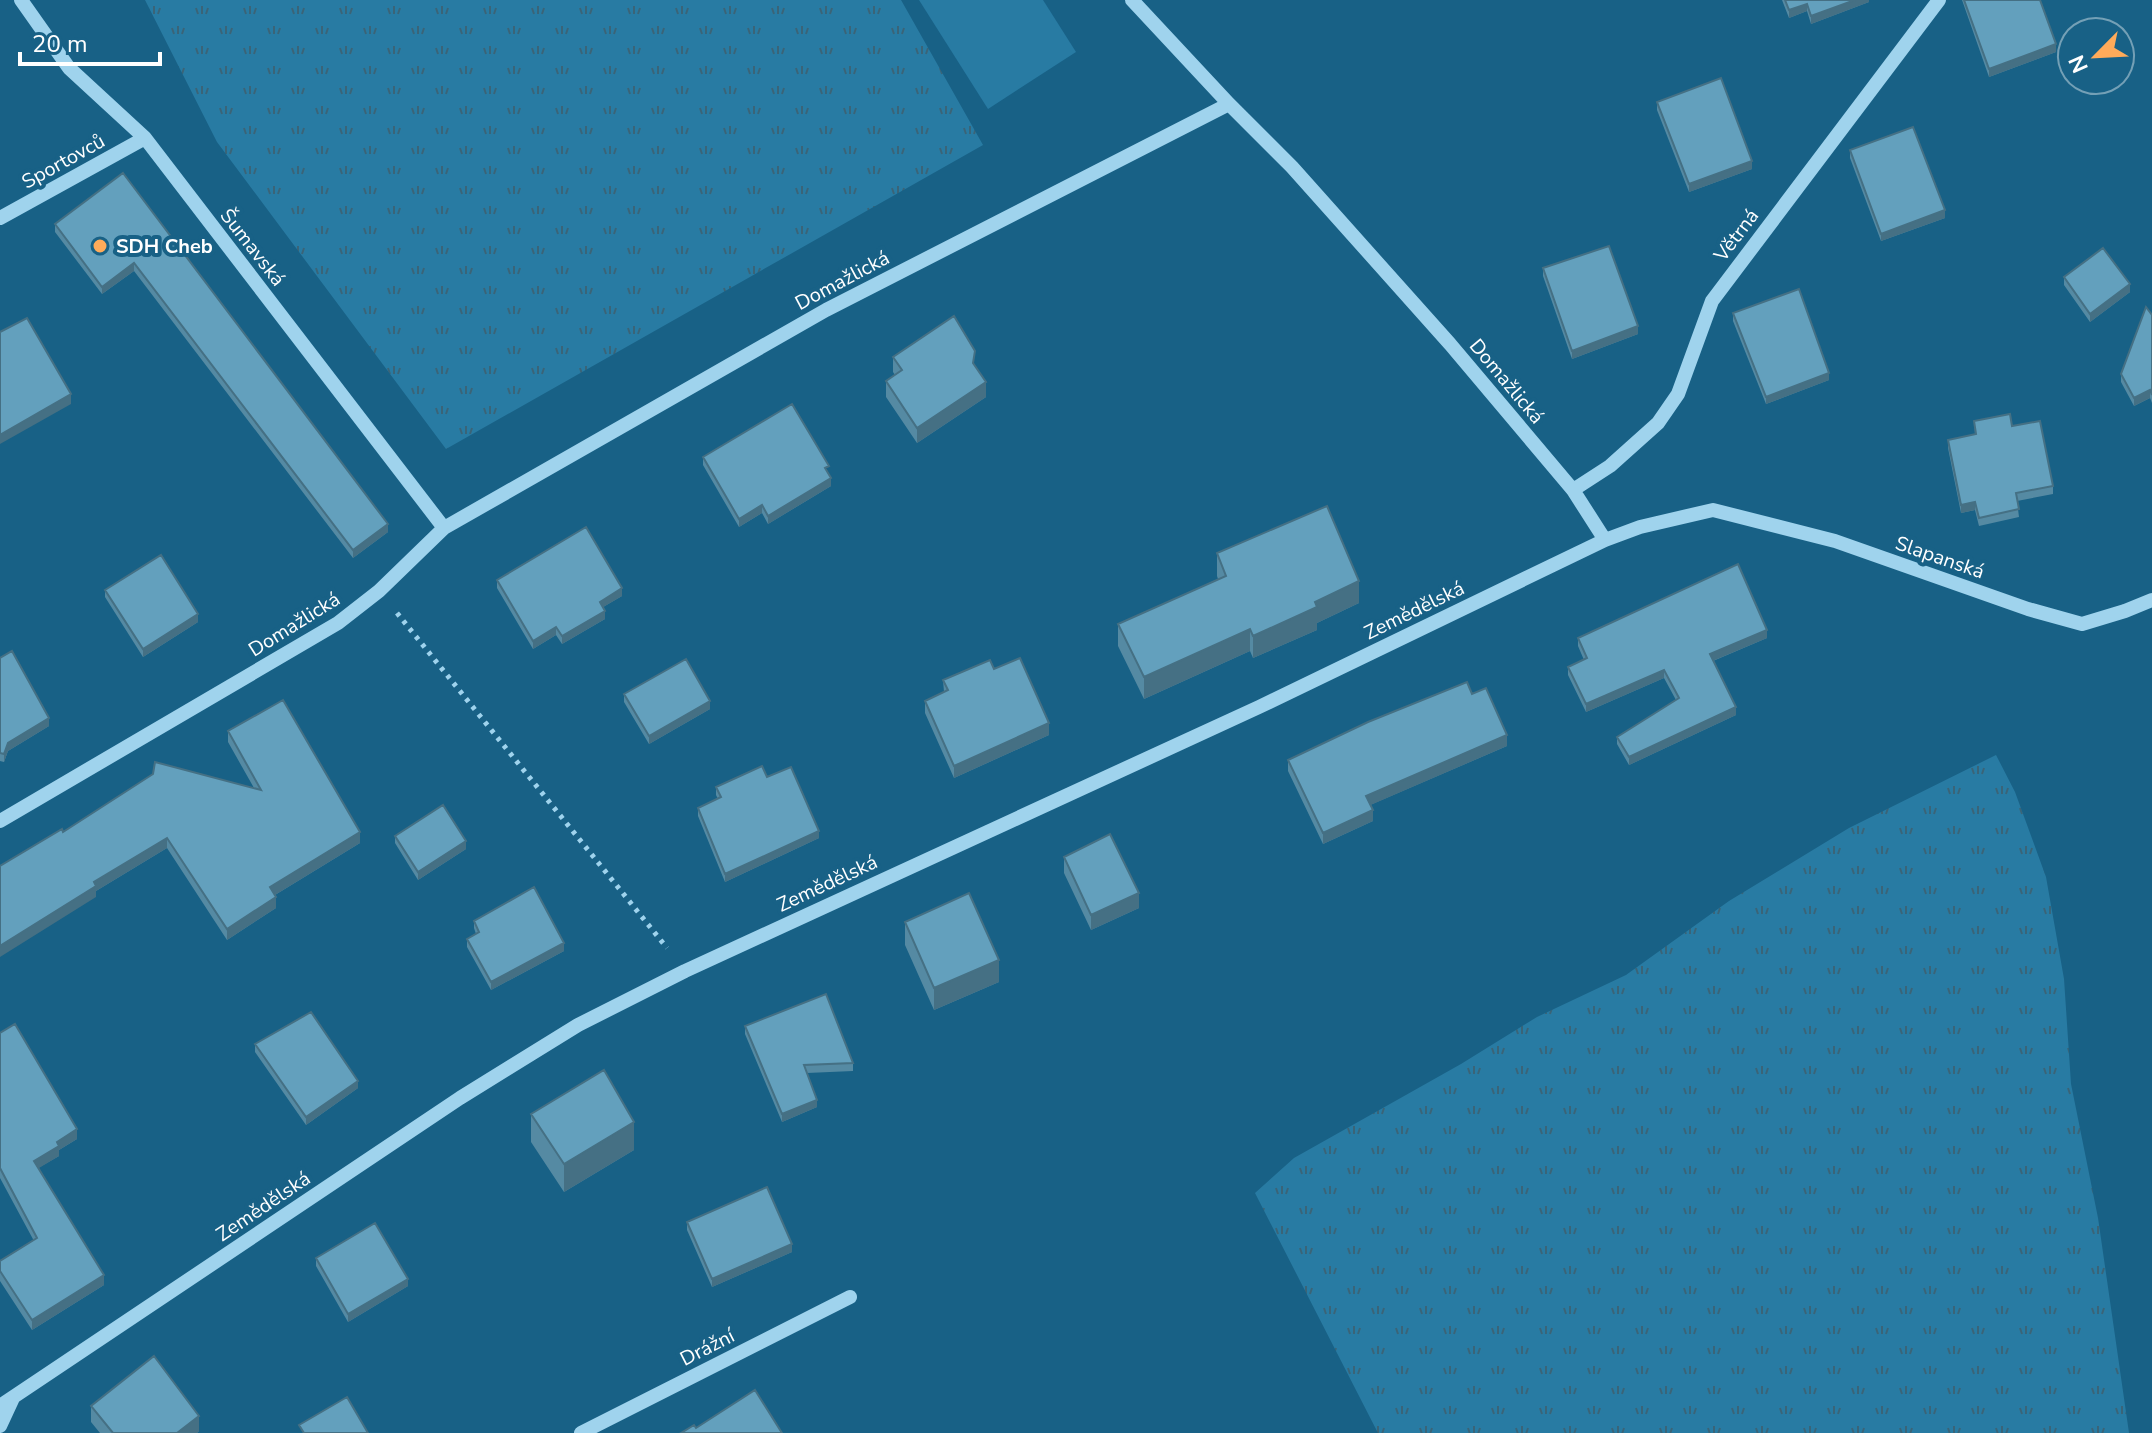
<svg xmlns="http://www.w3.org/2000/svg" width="2152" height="1433" font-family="'Nunito Sans',sans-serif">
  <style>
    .grass { fill: url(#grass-tufts) }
    .pitch { fill: #287ba3 }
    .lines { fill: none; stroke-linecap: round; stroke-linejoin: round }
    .path { stroke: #9fd3ed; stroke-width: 5; stroke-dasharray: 4 6; stroke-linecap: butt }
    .minor { stroke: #9fd3ed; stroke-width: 14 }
    .wall { fill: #558aa3 }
    .shaded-wall { fill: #457084 }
    .building { fill: #63a0bd; stroke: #457084; stroke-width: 2 }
    .poi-dot { fill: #ffab5a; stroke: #186186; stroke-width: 3 }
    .labels { text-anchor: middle; stroke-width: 8; stroke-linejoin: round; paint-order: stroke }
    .street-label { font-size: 20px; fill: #fff; stroke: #186186 }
    .poi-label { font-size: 20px; font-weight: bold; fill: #fff; stroke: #186186; text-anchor: start }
  </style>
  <defs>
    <pattern id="grass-tufts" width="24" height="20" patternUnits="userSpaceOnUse" patternTransform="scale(2)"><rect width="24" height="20" fill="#287ba3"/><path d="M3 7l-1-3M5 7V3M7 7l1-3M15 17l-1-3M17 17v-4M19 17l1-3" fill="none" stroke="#3a6478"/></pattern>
  </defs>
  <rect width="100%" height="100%" fill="#186186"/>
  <path class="grass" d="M145 0H901L983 145 446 449 217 142Z
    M1996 755 2015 792 2046 877 2064 979 2071 1084 2098 1218 2129 1433H1378L1255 1193 1294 1158 1461 1064 1537 1017 1626 975 1729 901 1849 828Z"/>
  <path class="pitch" d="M919 0H1043L1076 52 988 109Z"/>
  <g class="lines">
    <path class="path" d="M397 613 667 948"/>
    <path class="minor" d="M21 0 69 68 145 138 444 528
      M1132 0 1229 104 1292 167 1450 344 1573 490 1605 540
      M0 218 145 138
      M1573 490 1610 466 1658 423 1678 394 1712 301 1939 0
      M0 821 338 623 379 591 444 528 826 310 1229 104
      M0 1406 460 1098 578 1025 685 971 1259 707 1605 540 1640 527 1713 510 1835 541 2028 609 2082 624 2125 611 2152 600
      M0 1426 13 1398
      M581 1433 850 1297"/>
  </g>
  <path class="wall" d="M1782 0H1869V2L1811 24 1807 11 1789 18Z
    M1962 0H2040L2056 52 1989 77Z
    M1657 102 1752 169 1689 192 1657 110Z
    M1850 150 1945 218 1881 241 1850 158Z
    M123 173 388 532 353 558 134 271 102 294 55 232V224Z
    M1543 268 1638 334 1572 359 1543 276Z
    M2064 277 2130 292 2090 322 2064 285Z
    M1733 313 1829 380 1766 404 1733 321Z
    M2152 315V403L2150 398 2134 406 2121 382V374Z
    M893 357 975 366 986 397 917 443 886 397V381L895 375 893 372Z
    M1974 421 2012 426 2053 486V494L2017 501 2019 517 1979 526 1975 510 1961 513 1948 448V440L1975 434Z
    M703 457 829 474 831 486 768 524 762 513 739 527 703 465Z
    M1217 553 1359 603 1317 623V630L1253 658 1250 651 1144 699 1118 646V624L1218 579 1217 576Z
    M497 580 622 596 603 607 605 619 562 644 556 635 533 649 497 588Z
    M105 590 198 622 143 657 105 597Z
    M1578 638H1767L1713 661 1736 715 1629 765 1617 744V737L1676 700 1664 678 1586 712 1568 675V667L1584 660 1578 646Z
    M0 658 49 726 8 751 4 762 0 761Z
    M994 669 1049 735 954 778 925 713V701L944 692 943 680Z
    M624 694 710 709 649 744 624 702Z
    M228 731 360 843 275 895 276 908 227 940 167 848 96 891V897L63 832 254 788 228 742Z
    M1507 746 1370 805 1373 821 1323 844 1288 771V760Z
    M767 777 819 838 725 882 698 816V808L718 799 716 795V787Z
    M395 836 466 849 418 880 395 843Z
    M1064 857 1139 908 1091 930 1064 873Z
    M474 921 564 951 491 990 467 947V939L476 934 474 928Z
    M905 922 999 982 934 1010 905 945Z
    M745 1026 853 1063V1071L807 1073 817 1107 782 1122 745 1034Z
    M0 1033 77 1139 59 1150V1156L38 1168 104 1285 32 1330 0 1281V1261L34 1241 0 1178Z
    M255 1044 358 1088 306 1125 255 1052Z
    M531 1114 634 1150 564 1192 531 1142Z
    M687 1222 792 1252 712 1287 687 1230Z
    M316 1258 408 1286 348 1322 316 1266Z
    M91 1406 199 1431 197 1433H100L91 1422Z"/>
  <path class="shaded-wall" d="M1855 0H1869V2L1811 24V16Z
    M1807 4V11L1789 18V10Z
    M2056 44V52L1989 77V69Z
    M1752 161V169L1689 192V184Z
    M1945 210V218L1881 241V234Z
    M134 263V271L102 294V287Z
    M2130 284V292L2090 322V314Z
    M1638 326V334L1572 359V351Z
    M1829 373V380L1766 404V397Z
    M986 382V397L917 443V428Z
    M2150 390V398L2134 406V398Z
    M71 394V404L0 444V435Z
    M831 478V486L768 524V516Z
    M1975 502V510L1961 513V505Z
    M762 505V513L739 527V519Z
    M388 524V532L353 558V550Z
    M1359 581V603L1317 623V630L1253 658V636L1315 602Z
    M622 588V596L600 609V602Z
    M605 611V619L562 644V636Z
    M198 614V622L143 657V649Z
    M556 627V635L533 649V641Z
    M1250 629V651L1144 699V677Z
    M1767 630V638L1710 662V654Z
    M1664 670V678L1586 712V704Z
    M710 701V709L649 744V736Z
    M1736 707V715L1629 765V757Z
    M49 718V726L8 751 4 762V754L8 743Z
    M1049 723V735L954 778V766Z
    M1507 735V746L1366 807V796Z
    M1373 810V821L1323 844V833Z
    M819 831V838L725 882V874Z
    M360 832V843L270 898V887Z
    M167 838V848L96 891V897L0 957V946L94 882Z
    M466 841V849L418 880V872Z
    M1139 893V908L1091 930V915Z
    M276 897V908L227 940V929Z
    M564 943V951L491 990V982Z
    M999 960V982L934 1010V988Z
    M358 1081V1088L306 1125V1117Z
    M817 1100V1107L782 1122V1114Z
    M634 1122V1150L564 1192V1164Z
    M77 1129V1139L59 1150V1156L34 1171V1161L57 1142Z
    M792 1244V1252L712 1287V1279Z
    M104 1275V1285L32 1330V1320Z
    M408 1279V1286L348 1322V1314Z
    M199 1416V1431L197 1433H177Z"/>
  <path class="building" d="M1785 0H1855L1811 16 1807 4 1789 10Z
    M1964 0H2040L2056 44 1989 69Z
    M1721 78 1752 161 1689 184 1657 102Z
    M1913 127 1945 210 1881 234 1850 150Z
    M123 173 388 524 353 550 134 263 102 287 55 224Z
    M1609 246 1638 326 1572 351 1543 268Z
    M2103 248 2130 284 2090 314 2064 277Z
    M1799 289 1829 373 1766 397 1733 313Z
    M2146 307 2152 315V395L2150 390 2134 398 2121 374Z
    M954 316 975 351 973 363 986 382 917 428 886 381 902 370 893 357Z
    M27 318 71 394 0 435V332Z
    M792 404 829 466 825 468 831 478 768 516 762 505 739 519 703 457Z
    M2010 414 2012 426 2040 421 2053 486 2016 493 2019 509 1979 518 1975 502 1961 505 1948 440 1976 434 1974 421Z
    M1327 506 1359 581 1315 602 1317 607 1253 636 1250 629 1144 677 1118 624 1226 576 1217 553Z
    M586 527 622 588 600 602 605 611 562 636 556 627 533 641 497 580Z
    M161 555 198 614 143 649 105 590Z
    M1738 564 1767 630 1710 654 1736 707 1629 757 1617 737 1679 698 1664 670 1586 704 1568 667 1587 658 1578 638Z
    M12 651 49 718 8 743 4 754 0 753V658Z
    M1020 658 1049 723 954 766 925 701 948 690 943 680 990 660 994 669Z
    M686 659 710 701 649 736 624 694Z
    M1467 682 1472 694 1486 688 1507 735 1366 796 1373 810 1323 833 1288 760 1368 722Z
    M283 700 360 832 270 887 276 897 227 929 167 838 94 882 96 886 0 946V866L62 829 63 832 153 774 155 762 261 790 228 731Z
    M762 766 767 777 791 767 819 831 725 874 698 808 721 797 716 787Z
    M443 805 466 841 418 872 395 836Z
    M1110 834 1139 893 1091 915 1064 857Z
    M534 887 564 943 491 982 467 939 479 932 474 921Z
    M969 893 999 960 934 988 905 922Z
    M826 994 853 1063 804 1065 817 1100 782 1114 745 1026Z
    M311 1012 358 1081 306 1117 255 1044Z
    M15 1024 77 1129 57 1142 59 1146 34 1161 104 1275 32 1320 0 1271V1261L37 1238 0 1168V1033Z
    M604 1070 634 1122 564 1164 531 1114Z
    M767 1187 792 1244 712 1279 687 1222Z
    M375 1223 408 1279 348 1314 316 1258Z
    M154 1356 199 1416 177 1433H113L91 1406Z
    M755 1390 782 1433H681L694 1425 696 1428Z
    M347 1397 368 1433H304L299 1425Z"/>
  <circle class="poi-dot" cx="100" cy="246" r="8"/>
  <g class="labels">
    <g class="street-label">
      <text transform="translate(63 161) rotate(-29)" y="7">Sportovců</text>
      <text transform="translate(1736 235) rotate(-53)" y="7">Větrná</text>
      <text transform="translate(253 247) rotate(52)" y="7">Šumavská</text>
      <text transform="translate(842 280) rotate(-28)" y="7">Domažlická</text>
      <text transform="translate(1507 381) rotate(50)" y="7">Domažlická</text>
      <text transform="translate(1940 557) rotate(19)" y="7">Slapanská</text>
      <text transform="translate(1414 610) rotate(-26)" y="7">Zemědělská</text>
      <text transform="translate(294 624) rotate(-32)" y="7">Domažlická</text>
      <text transform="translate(827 883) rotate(-25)" y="7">Zemědělská</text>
      <text transform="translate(263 1206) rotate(-34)" y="7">Zemědělská</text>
      <text transform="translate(707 1347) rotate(-27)" y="7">Drážní</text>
    </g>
    <g class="poi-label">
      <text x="116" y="253">SDH Cheb</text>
    </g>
  </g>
  <g transform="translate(2096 56) rotate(246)"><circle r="38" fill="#186186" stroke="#74a0b6" stroke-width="2"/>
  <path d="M0-6L14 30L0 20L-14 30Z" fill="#ffab5a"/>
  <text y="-12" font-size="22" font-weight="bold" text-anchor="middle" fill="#ffffff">N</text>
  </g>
  <path d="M20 52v12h140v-12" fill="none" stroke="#ffffff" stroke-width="4"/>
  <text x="32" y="52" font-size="24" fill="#ffffff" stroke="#186186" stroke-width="6" paint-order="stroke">20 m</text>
</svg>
